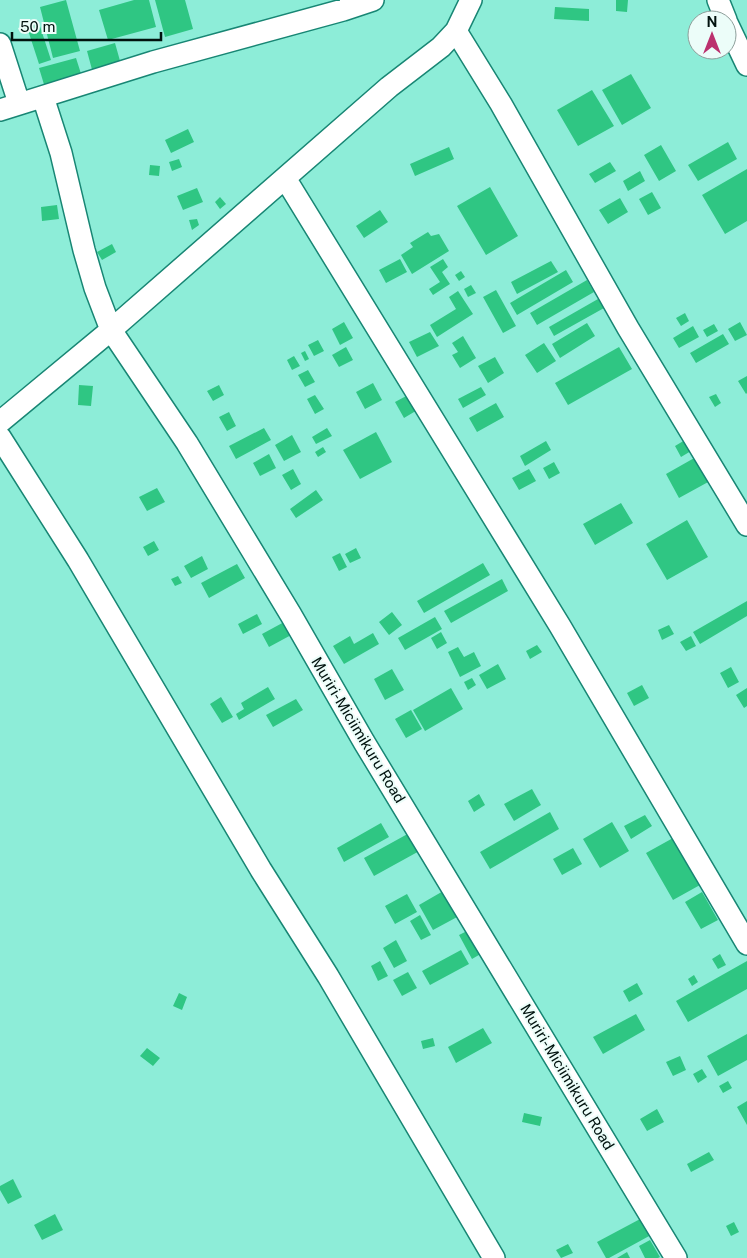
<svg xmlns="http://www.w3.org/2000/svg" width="747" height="1258" font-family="'Public Sans',sans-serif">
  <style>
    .building { fill: #2fc683 }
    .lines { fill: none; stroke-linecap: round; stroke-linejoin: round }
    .minor-casing { stroke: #188674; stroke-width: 24 }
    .minor { stroke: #fff; stroke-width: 21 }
    .labels { text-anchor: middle; stroke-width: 4; stroke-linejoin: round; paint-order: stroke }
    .street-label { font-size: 15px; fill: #01120e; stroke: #ecfdf9 }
  </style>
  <rect width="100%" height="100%" fill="#8dedd8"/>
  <path class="building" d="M66 0 80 51 53 58 40 7Z
    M134 0H149L156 27 108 40 99 10Z
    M155 0H185L193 29 165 37Z
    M616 0H628L627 12 616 11Z
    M555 7 589 9V21L554 19Z
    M38 20 51 60 39 64 26 24Z
    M115 43 122 68 94 77 87 51Z
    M76 58 83 80 46 91 39 68Z
    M631 74 651 108 622 125 602 90Z
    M592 90 614 126 578 146 557 110Z
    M188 129 194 142 171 153 165 140Z
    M728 142 737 159 698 181 688 165Z
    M661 145 676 171 659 181 644 155Z
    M449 147 454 159 415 176 410 164Z
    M179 159 182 167 172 171 169 162Z
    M610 162 616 171 595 183 589 174Z
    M150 165 160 166 159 176 149 175Z
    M747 169V221L725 234 702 195Z
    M640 171 645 181 628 191 623 181Z
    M490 187 518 236 486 255 457 206Z
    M197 188 203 202 183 210 177 196Z
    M652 192 661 208 648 215 639 199Z
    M220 197 226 204 220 209 215 202Z
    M620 198 628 212 608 224 599 210Z
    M57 205 59 219 42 221 41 207Z
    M380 210 388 222 364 238 356 226Z
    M197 219 199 225 192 230 189 220Z
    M428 232 431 236 439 234 449 251 412 274 401 255 413 247 410 243Z
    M112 244 116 252 102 260 97 252Z
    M400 259 407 272 386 283 379 270Z
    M443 259 448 267 442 272 450 284 433 295 429 289 440 282 430 267Z
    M551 261 558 272 517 294 511 282Z
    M566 270 573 282 517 315 510 303Z
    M461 271 465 277 459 281 455 275Z
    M587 280 594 292 537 325 530 313Z
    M471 285 476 293 468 297 464 289Z
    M496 290 516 326 503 333 483 297Z
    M458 291 473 314 437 337 430 325 456 309 449 297Z
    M598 299 604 308 554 336 549 327Z
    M685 313 689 321 681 326 676 318Z
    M344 322 353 338 340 345 332 329Z
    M740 322 747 335 735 341 728 329Z
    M587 323 595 336 560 358 552 344Z
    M714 324 718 331 707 337 703 330Z
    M693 326 699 337 679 348 673 338Z
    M430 332 439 346 417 357 409 342Z
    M723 334 729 344 696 363 690 353Z
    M463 336 476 358 460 368 452 355 458 352 452 343Z
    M318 340 324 351 314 356 308 345Z
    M544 343 556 361 537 373 525 355Z
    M346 347 353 360 339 367 332 355Z
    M619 347 632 369 568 405 555 383Z
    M305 351 309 359 305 361 301 353Z
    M294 356 300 366 292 370 287 360Z
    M495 357 504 373 488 383 478 366Z
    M308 370 315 382 305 387 298 375Z
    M747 376V393L746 394 738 381Z
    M373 383 382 400 365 409 356 392Z
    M79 385 93 386 91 406 78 405Z
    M219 385 224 395 213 401 207 391Z
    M481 387 486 395 463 408 458 399Z
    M410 394 419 409 404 418 395 402Z
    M716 394 721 403 715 407 709 397Z
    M315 395 324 409 315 414 307 399Z
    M496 403 504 417 477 432 469 418Z
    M229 412 236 426 227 431 219 417Z
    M264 428 271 440 236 459 229 446Z
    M327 428 332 436 316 444 312 437Z
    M376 432 392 462 360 479 343 450Z
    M292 435 301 452 284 461 275 445Z
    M685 440 691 451 681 457 675 446Z
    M546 441 551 450 525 466 520 456Z
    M323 447 326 452 318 457 315 452Z
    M269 454 276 468 260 476 253 463Z
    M696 457 710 481 679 498 666 474Z
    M554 462 560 473 549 479 543 468Z
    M293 469 301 484 291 490 282 475Z
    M529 469 536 481 519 490 512 478Z
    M157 488 165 502 147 511 139 497Z
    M316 490 323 500 296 518 290 509Z
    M621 503 633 523 595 545 583 524Z
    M687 520 708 557 667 580 646 544Z
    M154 541 159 550 148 556 143 547Z
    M356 548 361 558 350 563 345 554Z
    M340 553 347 567 339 571 332 557Z
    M202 556 208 569 191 578 184 566Z
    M483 563 490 575 424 613 417 601Z
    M237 564 245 578 209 598 201 583Z
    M178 576 182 583 175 586 171 579Z
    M502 579 508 591 451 623 444 611Z
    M747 601V616L700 644 693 632Z
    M392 612 402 625 389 635 379 622Z
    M257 614 262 624 243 634 238 624Z
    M435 617 442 629 405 650 398 638Z
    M286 621 293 634 269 647 262 634Z
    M669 625 674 634 662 640 658 630Z
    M441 632 447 643 437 649 431 638Z
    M373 633 379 644 344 664 333 646 350 636 354 644Z
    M691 636 696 646 686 651 680 642Z
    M537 645 542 652 530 659 526 651Z
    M458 647 464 657 474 652 481 666 460 677 448 652Z
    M498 664 506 679 487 689 479 675Z
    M731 667 739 682 728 688 720 673Z
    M392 669 404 690 385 700 374 679Z
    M472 678 476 685 468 690 464 682Z
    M642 685 649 698 634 706 627 693Z
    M268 687 275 699 239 720 236 714 244 709 241 703Z
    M451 688 463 709 425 731 413 710Z
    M747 688V706L744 708 736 695Z
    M221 697 233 717 222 723 210 704Z
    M296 699 303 710 273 727 266 715Z
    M411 710 422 729 406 738 395 719Z
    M532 789 541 805 514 821 504 804Z
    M479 794 485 805 474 812 468 801Z
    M550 812 559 829 490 869 480 852Z
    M645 815 652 826 631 839 624 826Z
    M612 822 629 851 600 868 583 839Z
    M381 823 389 837 344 862 337 848Z
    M413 831 423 849 374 876 364 858Z
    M673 838 700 885 673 900 646 853Z
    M573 848 582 864 562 875 553 859Z
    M445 890 459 916 433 930 419 905Z
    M702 892 718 920 701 929 685 902Z
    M407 894 417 912 395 924 385 906Z
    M420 915 431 935 421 940 410 921Z
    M471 929 484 952 472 959 459 935Z
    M396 940 407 961 394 968 383 948Z
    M461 950 469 964 430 985 422 971Z
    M720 954 726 965 718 969 712 959Z
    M380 961 388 976 378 981 371 966Z
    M747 961V989L688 1022 676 1001Z
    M408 972 417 988 402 996 393 980Z
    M694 975 698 982 692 986 688 979Z
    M637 983 643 994 629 1002 623 991Z
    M179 993 187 997 182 1010 173 1006Z
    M636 1014 645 1030 603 1054 593 1037Z
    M483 1028 492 1043 456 1063 448 1047Z
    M747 1034V1060L718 1076 707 1056Z
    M433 1038 435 1046 423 1049 421 1041Z
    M147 1048 160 1058 153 1066 140 1056Z
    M680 1056 686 1070 673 1076 666 1062Z
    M702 1069 707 1077 698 1083 693 1074Z
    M728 1081 732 1088 723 1093 719 1086Z
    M747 1101V1125L737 1107Z
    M657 1109 664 1122 647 1131 640 1119Z
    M524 1113 542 1117 540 1126 522 1122Z
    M709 1152 714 1160 691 1172 687 1164Z
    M13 1179 22 1197 8 1204 0 1190V1186Z
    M55 1214 63 1230 42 1240 34 1225Z
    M642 1218 651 1235 609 1258H606L597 1242Z
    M734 1222 739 1232 731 1236 726 1226Z
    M650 1240 660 1257 658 1258H645L639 1246Z
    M568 1244 573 1253 561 1258 556 1250Z
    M627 1252 630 1258H617Z"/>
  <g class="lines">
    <g class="minor-casing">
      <path id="minor" d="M718 0 726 20
        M727 23 747 65
        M456 31 501 104 628 328 747 525
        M0 44 19 103
        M43 97 61 153 84 250 95 288 111 330 389 87 441 47 456 31 471 0
        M0 110 153 62 343 10 373 0
        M285 178 560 626 747 944
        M0 422 111 330 187 443 291 615 364 742 676 1258
        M0 437 78 560 261 870 328 976 494 1258"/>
    </g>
    <use href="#minor" class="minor"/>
  </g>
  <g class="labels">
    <g class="street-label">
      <text transform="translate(358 730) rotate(59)" y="5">Muriri-Miciimikuru Road</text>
      <text transform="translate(567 1077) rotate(59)" y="5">Muriri-Miciimikuru Road</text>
    </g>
  </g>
  <g transform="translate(712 35)"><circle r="24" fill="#ecfdf9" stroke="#8e9f9b"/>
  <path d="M0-4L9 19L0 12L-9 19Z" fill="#bb316e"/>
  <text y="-8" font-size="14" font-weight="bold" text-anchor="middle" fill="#01120e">N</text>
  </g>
  <path d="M12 32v8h149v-8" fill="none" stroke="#01120e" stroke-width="2.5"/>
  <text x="20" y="32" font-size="15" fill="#01120e" stroke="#ecfdf9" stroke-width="4" paint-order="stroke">50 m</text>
</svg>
